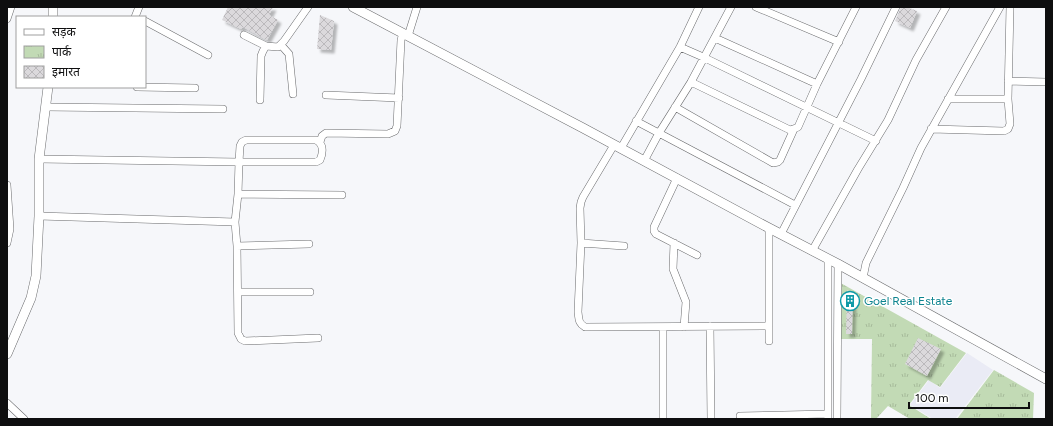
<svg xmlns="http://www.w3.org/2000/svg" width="1053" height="426" font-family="Figtree,'Noto Sans Devanagari',sans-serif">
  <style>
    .built { fill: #eaebf5 }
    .park { fill: url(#park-tufts) }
    .building { fill: url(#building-cross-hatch); filter: url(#shadow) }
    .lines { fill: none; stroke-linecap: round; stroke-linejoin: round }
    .minor-casing { stroke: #6a6b6d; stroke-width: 8 }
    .tertiary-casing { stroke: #6a6b6d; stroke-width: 10 }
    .minor { stroke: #fff; stroke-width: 7 }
    .tertiary { stroke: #fff; stroke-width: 9 }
    .labels { text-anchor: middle; stroke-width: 3; stroke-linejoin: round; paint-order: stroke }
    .culture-label { font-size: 12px; fill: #0d838f; stroke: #fff; text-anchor: start }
  </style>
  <defs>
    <pattern id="park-tufts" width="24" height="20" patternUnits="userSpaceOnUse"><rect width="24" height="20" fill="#c2dab5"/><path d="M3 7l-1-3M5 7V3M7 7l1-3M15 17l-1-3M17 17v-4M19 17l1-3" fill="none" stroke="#a6ba9a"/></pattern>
    <pattern id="building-cross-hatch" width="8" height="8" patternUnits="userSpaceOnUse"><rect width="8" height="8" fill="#dbd9dc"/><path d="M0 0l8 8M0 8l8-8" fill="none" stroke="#bbb9bc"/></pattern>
    <filter id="shadow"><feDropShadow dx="3.5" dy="3.5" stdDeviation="1" flood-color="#0004"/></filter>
  </defs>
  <rect width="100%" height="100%" fill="#f6f7fa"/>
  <path class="built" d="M967 353 993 370 955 419H933L910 405 929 380 940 388Z"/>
  <path class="park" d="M837 281 966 353 940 387 928 380 909 405 931 419H910L888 406 876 419H871L872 339H837Z
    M994 370 1034 393 1033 419H957Z"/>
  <path class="building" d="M228 7H273L269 15 278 20 267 40 243 27 241 29 222 20Z
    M901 7H907L917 11 910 28 895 21Z
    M320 15 334 21 331 50 317 49Z
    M847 290 853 294 852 334H846Z
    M918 338 941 349 927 376 905 364Z"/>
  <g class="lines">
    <g class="minor-casing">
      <path id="minor" d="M756 7 839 42
        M135 17 139 7
        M7 19 11 7
        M145 21 208 55
        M244 35 266 46 278 47 284 41 308 7
        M408 36 417 7
        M715 38 817 84
        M281 45 289 54 293 94
        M680 47 703 57 876 141
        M1008 81 1046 82
        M691 82 790 130 794 129 798 127 817 84 856 7
        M137 87 195 88
        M326 95 399 98
        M948 99H1008
        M260 100 261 56 263 51 266 46
        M46 107 223 109
        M675 107 773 163 778 162 780 160 794 129
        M636 121 795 205
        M931 129 1004 131 1008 129 1010 124 1008 99 1010 7
        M320 142 322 136 326 133 388 134 395 131 397 126 401 40 403 33
        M614 145 583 197 581 202 580 208 581 243 578 312C579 319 578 323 585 327 646 327 708 326 769 326
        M621 148 680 47 699 7
        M39 159 239 162H316L320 160C323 153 324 144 316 140H246L242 142 240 146 239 162 238 194 235 222 237 246 238 333 241 339 245 341 318 338
        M644 161 659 133 691 82 731 7
        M677 178 654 227V231L656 234 697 255
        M7 185 10 229 7 243
        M238 194 342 195
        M39 216 235 222
        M781 234 861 79 896 7
        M581 243 624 246
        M674 243 673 269 686 302 684 327
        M237 246 309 244
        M812 251 858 169 888 120 916 60 946 7
        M863 278 866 263 903 188 921 148 1000 7
        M238 292H310
        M710 326 711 419
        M663 327V419
        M769 341V228
        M7 403 24 419
        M740 416 828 414
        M828 419V259
        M837 419 838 264"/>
    </g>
    <g class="tertiary-casing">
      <path id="tertiary" d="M353 7 583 128 769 228 838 264 1046 379
        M53 17V7
        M7 354 31 298 36 276 39 216V159L48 87"/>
    </g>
    <use href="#minor" class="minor"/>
    <use href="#tertiary" class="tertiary"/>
  </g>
  <defs>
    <g id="building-ring" transform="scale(1)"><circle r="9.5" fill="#fff" stroke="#0f9aa8" stroke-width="1.5"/><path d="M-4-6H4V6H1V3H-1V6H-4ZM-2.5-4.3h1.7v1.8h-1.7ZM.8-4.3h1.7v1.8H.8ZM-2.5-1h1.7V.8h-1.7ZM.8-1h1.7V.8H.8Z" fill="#0f9aa8"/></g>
  </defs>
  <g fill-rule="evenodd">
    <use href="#building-ring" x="850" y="301"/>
  </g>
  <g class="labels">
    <g class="culture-label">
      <text x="864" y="305">Goel Real Estate</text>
    </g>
  </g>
  <rect width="1053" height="426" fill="none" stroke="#0e0e0f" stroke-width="16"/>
  <rect x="16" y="16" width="130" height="72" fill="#ffffff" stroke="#9f9f9f"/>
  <rect x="24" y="29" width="20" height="6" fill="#ffffff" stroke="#9f9f9f"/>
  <text x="52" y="36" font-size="12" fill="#0e0e0f">सड़क</text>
  <rect x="24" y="46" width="20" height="12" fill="url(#park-tufts)" stroke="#9f9f9f"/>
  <text x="52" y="56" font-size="12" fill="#0e0e0f">पार्क</text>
  <rect x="24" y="66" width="20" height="12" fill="url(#building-cross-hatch)" stroke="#9f9f9f"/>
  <text x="52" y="76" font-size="12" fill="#0e0e0f">इमारत</text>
  <path d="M909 402v6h120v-6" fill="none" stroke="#0e0e0f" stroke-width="2"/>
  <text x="915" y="402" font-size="12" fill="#0e0e0f" stroke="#ffffff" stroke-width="3" paint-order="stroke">100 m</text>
</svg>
